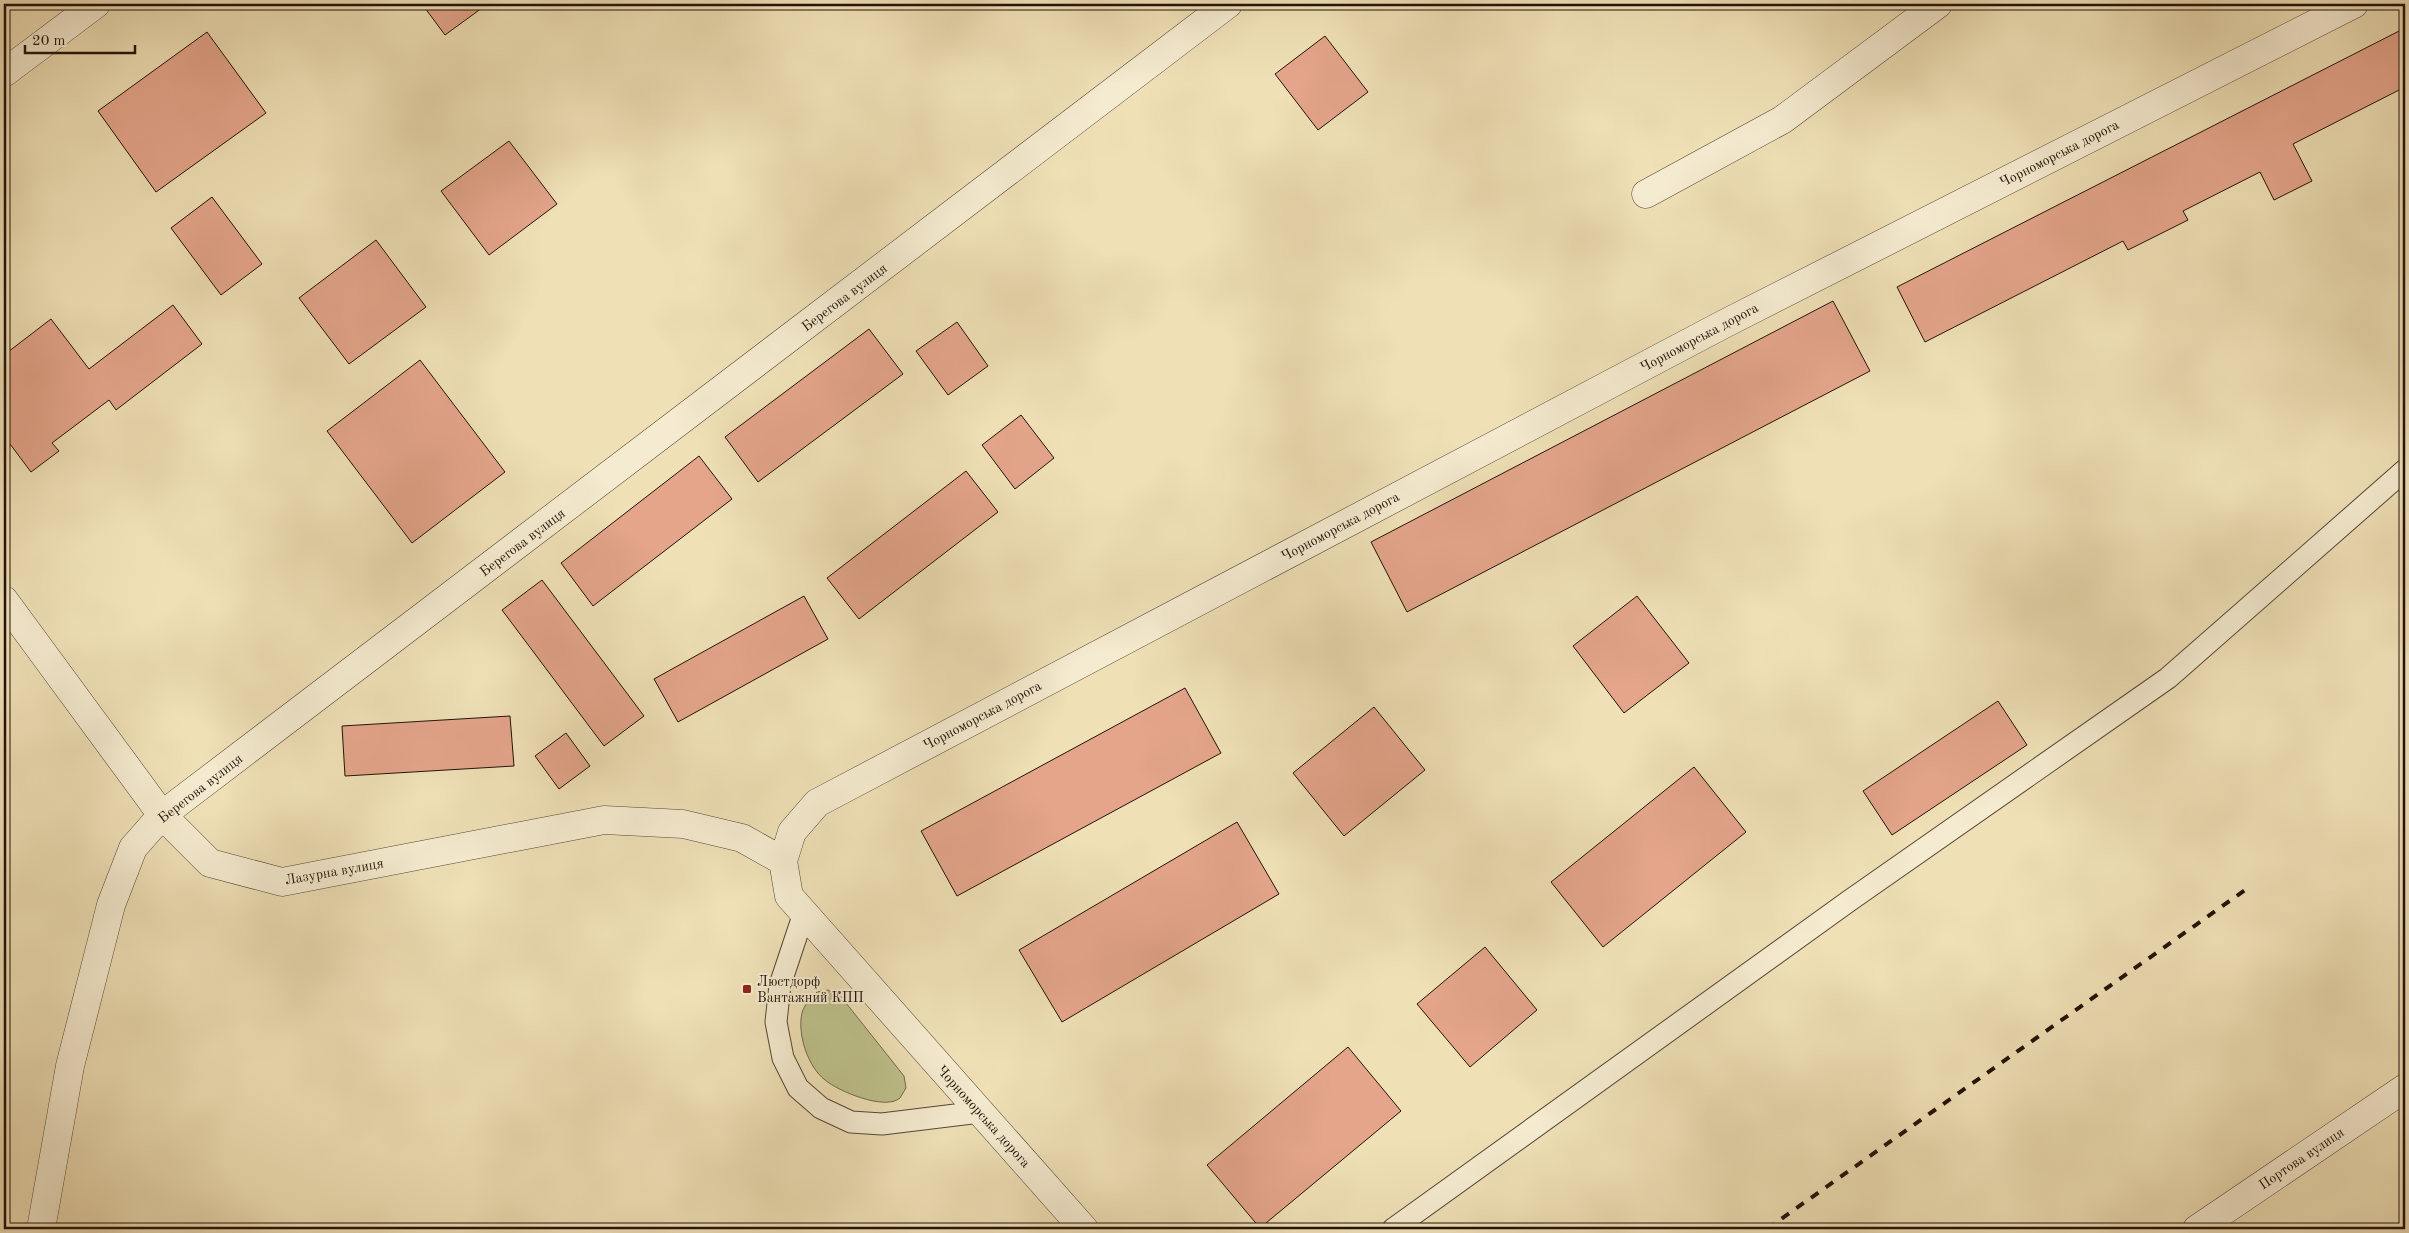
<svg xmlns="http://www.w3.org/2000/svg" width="2409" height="1233" font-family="'Old Standard TT',serif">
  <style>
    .green { fill: #bec18b; stroke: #706a4a }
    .building { fill: #e4a58b; stroke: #221209 }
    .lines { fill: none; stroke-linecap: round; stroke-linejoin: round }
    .service-casing { stroke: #554634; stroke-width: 23 }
    .minor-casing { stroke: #554634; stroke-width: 29 }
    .service { stroke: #f5ebd0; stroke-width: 21 }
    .minor { stroke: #f5ebd0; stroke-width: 28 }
    .rail { stroke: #221209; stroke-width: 4; stroke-dasharray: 9 9; stroke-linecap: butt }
    .poi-dot { fill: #8f2418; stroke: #f5ebd0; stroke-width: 2 }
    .labels { text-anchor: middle; stroke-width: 4; stroke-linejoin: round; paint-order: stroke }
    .street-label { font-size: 14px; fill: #221209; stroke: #f5ebd0 }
    .poi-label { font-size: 14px; fill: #221209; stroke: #f5ebd0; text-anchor: start }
  </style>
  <rect width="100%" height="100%" fill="#efe0b6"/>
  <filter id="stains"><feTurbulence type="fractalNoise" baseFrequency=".004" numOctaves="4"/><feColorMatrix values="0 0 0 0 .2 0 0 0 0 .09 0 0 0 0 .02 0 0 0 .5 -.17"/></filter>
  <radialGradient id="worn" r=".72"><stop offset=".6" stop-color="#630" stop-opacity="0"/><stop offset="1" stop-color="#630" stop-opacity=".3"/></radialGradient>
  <path class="green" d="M828 990 842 998 904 1076 906 1088C904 1091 902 1095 900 1098 885 1111 838 1091 825 1080 808 1067 797 1034 802 1013 804 1005 811 998 817 992Z"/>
  <path class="building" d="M422 4H479L482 8 445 35Z
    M2405 28V87L2293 144 2312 181 2274 200 2260 172 2183 211 2188 220 2128 250 2123 241 1925 342 1897 287Z
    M207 32 266 113 156 192 98 111Z
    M1325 36 1368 92 1318 130 1275 74Z
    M509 141 557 204 489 255 441 191Z
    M212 197 262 264 221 295 171 228Z
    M376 240 426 307 349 364 299 298Z
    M1833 301 1870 371 1407 612 1371 542Z
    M173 305 202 344 116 410 109 400 52 443 59 451 31 472 4 436V355L51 319 89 369Z
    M957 322 988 366 948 395 916 351Z
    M869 329 903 374 758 482 725 437Z
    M420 360 505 472 412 543 327 431Z
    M1021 415 1054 458 1015 489 982 445Z
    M699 456 732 499 593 606 561 563Z
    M966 471 998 512 859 619 827 578Z
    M542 580 644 716 604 746 502 610Z
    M804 596 828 639 678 722 654 679Z
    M1637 596 1689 663 1624 713 1573 646Z
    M1185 688 1221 753 957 896 921 831Z
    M1998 701 2027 745 1892 835 1863 791Z
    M1374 707 1425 770 1344 836 1293 773Z
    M510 716 514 766 345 776 342 726Z
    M566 733 590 766 559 789 535 756Z
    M1694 767 1746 832 1603 947 1551 882Z
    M1237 822 1279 894 1062 1022 1019 950Z
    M1485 947 1537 1010 1470 1067 1417 1004Z
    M1348 1047 1401 1111 1260 1228 1207 1165Z"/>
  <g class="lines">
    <g class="service-casing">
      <path id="service" d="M804 913 780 985 776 1022 783 1058 798 1088 821 1108 851 1122 882 1124 980 1112
        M1393 1229 1849 901 2168 678 2405 470"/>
    </g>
    <g class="minor-casing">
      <path id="minor" d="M4 73 96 4
        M1646 194 1782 120 1938 4
        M4 600 162 815 210 863 282 882 604 820 683 824 742 838 783 861
        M41 1229 70 1066 111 905 133 848 162 815 1228 4
        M1084 1229 789 896 783 861 792 832 817 803 1724 324 2354 4
        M2197 1229 2405 1088"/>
    </g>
    <use href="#service" class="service"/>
    <use href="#minor" class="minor"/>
    <path class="rail" d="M1767 1229 2245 890"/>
  </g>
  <rect class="poi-dot" x="742" y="984" width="10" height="10" rx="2.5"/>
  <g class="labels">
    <g class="street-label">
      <text transform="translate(2059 153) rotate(-27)" y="5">Чорноморська дорога</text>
      <text transform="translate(844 297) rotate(-37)" y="5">Берегова вулиця</text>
      <text transform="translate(1699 337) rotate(-28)" y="5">Чорноморська дорога</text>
      <text transform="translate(1340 526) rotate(-28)" y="5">Чорноморська дорога</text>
      <text transform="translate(522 542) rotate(-37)" y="5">Берегова вулиця</text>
      <text transform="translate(982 715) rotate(-28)" y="5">Чорноморська дорога</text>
      <text transform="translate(200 788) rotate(-38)" y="5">Берегова вулиця</text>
      <text transform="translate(334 871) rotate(-10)" y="5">Лазурна вулиця</text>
      <text transform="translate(984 1116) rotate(48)" y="5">Чорноморська дорога</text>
      <text transform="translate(2301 1158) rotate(-34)" y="5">Портова вулиця</text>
    </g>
    <g class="poi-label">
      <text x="757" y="986">Люстдорф<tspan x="757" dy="16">Вантажний КПП</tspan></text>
    </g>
  </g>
  <rect width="2409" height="1233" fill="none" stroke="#efe0b6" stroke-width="20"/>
  <rect x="5" y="5" width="2399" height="1223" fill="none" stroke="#221209" stroke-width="2.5"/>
  <rect x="10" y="10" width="2389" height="1213" fill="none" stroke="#221209"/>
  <path d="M25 45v8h110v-8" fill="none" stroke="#221209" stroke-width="2.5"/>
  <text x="32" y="45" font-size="15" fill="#221209" stroke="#f5ebd0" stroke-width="4" paint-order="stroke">20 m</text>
  <rect width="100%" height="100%" filter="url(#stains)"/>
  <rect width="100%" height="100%" fill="url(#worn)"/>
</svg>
